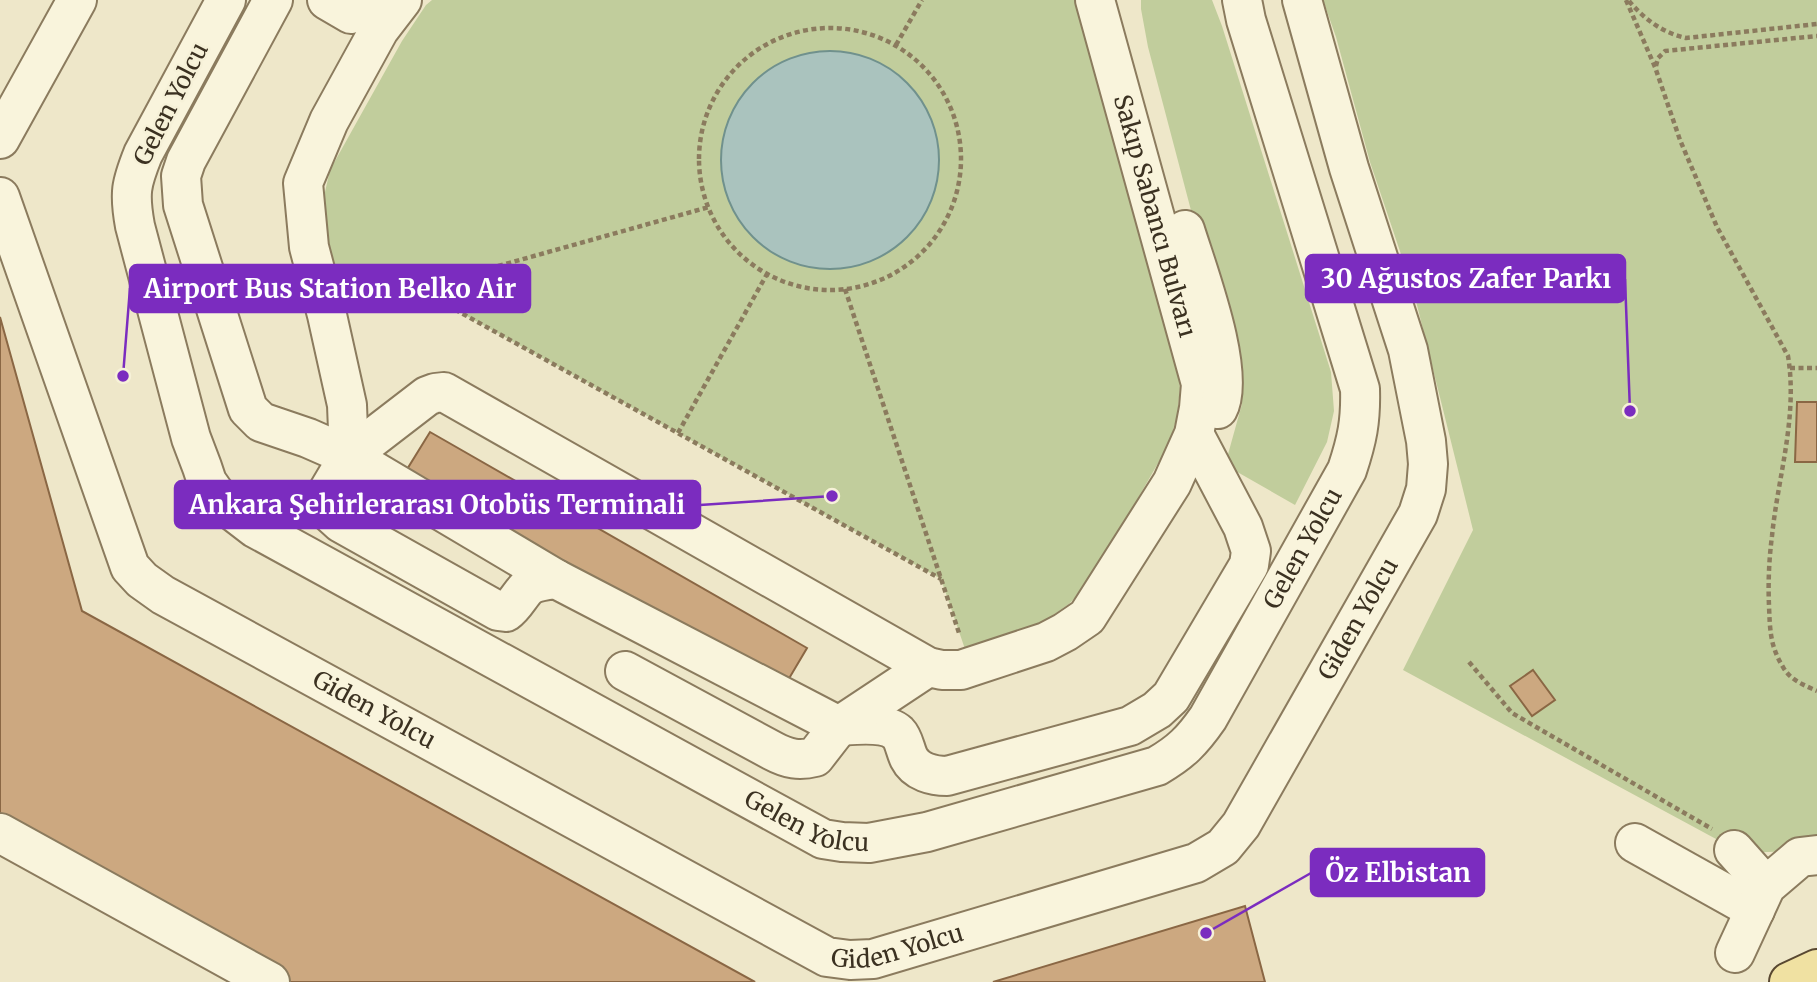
<svg xmlns="http://www.w3.org/2000/svg" width="1817" height="982" font-family="Merriweather,serif">
  <style>
    .green { fill: #c1cd9c }
    .water { fill: #aac3be; stroke: #70918d; stroke-width: 2 }
    .building { fill: #cca880; stroke: #8a6744; stroke-width: 2 }
    .lines { fill: none; stroke-linecap: round; stroke-linejoin: round }
    .minor-casing { stroke: #8b7b5e; stroke-width: 42 }
    .major-casing { stroke: #594831; stroke-width: 42 }
    .path { stroke: #8b7b5e; stroke-width: 4.5; stroke-dasharray: 5 3.5; stroke-linecap: butt }
    .minor { stroke: #f9f4dc; stroke-width: 38 }
    .major { stroke: #f0e1a2; stroke-width: 38 }
    .labels { text-anchor: middle; stroke-width: 5; stroke-linejoin: round; paint-order: stroke }
    .street-label { font-size: 24px; fill: #3b3121; stroke: #f6f1d8 }
    .leader { fill: none; stroke: #7b2cbf; stroke-width: 2.5 }
    .callout-dot { fill: #7b2cbf; stroke: #f6f1d8; stroke-width: 2.5 }
    .callout { fill: #7b2cbf; stroke: #7b2cbf; stroke-width: 2.5 }
    .callout-label { font-size: 26px; text-anchor: middle; font-weight: bold; fill: #fff }
  </style>
  <rect width="100%" height="100%" fill="#eee7c9"/>
  <path class="green" d="M432 0H1078L1177 358 1180 388 1177 417 1169 444 1090 582 1069 604 1046 620 966 652 941 579 418 289 345 309 322 238V205L330 170 402 41 426 5Z
    M1141 0H1212L1222 26 1331 372 1334 411 1327 442 1295 505 1225 465 1242 404 1148 47 1141 9Z
    M1323 0H1817V850L1742 853 1403 670 1473 530 1414 293 1370 162 1336 37Z"/>
  <path class="water" d="M721 160a109 109 0 1 1 218 0a109 109 0 1 1-218 0Z"/>
  <path class="building" d="M0 317 82 611 755 982H288L0 824Z
    M1797 402H1817V462H1795Z
    M430 432 807 648 784 687 406 471Z
    M1533 670 1555 700 1532 716 1510 686Z
    M1245 906 1265 982H993Z"/>
  <g class="lines">
    <g class="minor-casing">
      <g id="minor">
        <path id="s1" d="M226 0 143 154C131 184 129 193 135 226L191 438 202 467 207 482 214 492 229 508 255 528 823 839 842 842 869 843 927 832 1157 766C1181 752 1192 741 1208 718L1347 470C1357 440 1361 421 1360 389L1246 20 1242 0"/>
        <path d="M273 0 186 161 181 176 183 205 248 409 261 422 308 438 349 456 556 579"/>
        <path d="M327 0 351 14 363 0"/>
        <path id="s2" d="M1095 0 1201 384 1199 408 1194 434 1172 483 1087 617 1065 632 1046 642 970 667 961 670H942L928 667 444 392 435 393 427 396 349 456 327 493V506L330 513 341 523 498 611 506 612C516 605 521 592 529 586 536 581 548 580 556 579L839 726C855 725 885 721 898 733 904 739 905 750 909 758 916 772 933 776 947 776L1130 726 1157 710 1171 697 1249 565 1251 551 1243 527 1194 434"/>
        <path d="M0 139 77 0"/>
        <path id="s3" d="M0 197 130 567 142 580 163 595 827 957 850 960 873 959 1196 863 1223 847 1241 825 1418 514 1426 489 1428 464 1426 441 1408 350 1349 168 1302 0"/>
        <path d="M1185 230C1197 269 1237 374 1218 409"/>
        <path d="M349 456 347 405 327 315 309 247 303 183 329 121 379 30 402 0"/>
        <path d="M625 671 773 751C788 759 799 761 815 757L839 726 928 667"/>
        <path d="M0 833 270 982"/>
        <path d="M1635 843 1755 910"/>
        <path d="M1734 850 1766 886"/>
        <path d="M1735 953 1766 886 1800 857 1817 855"/>
      </g>
    </g>
    <g class="major-casing">
      <path id="major" d="M1789 982 1817 969"/>
    </g>
    <path class="path" d="M1626 0 1655 67 1680 140 1717 227 1788 356C1798 417 1778 476 1772 536 1769 559 1768 583 1769 606 1770 630 1770 646 1783 667 1790 680 1804 685 1817 691
      M1629 1C1644 19 1663 33 1686 38L1817 24
      M699 159a131 131 0 1 1 262 0a131 131 0 1 1-262 0Z
      M896 45 922 0
      M1656 66 1658 58 1665 51 1817 36
      M418 289 941 579
      M845 289 960 636
      M359 305 709 207
      M1790 368H1817
      M678 433 767 274
      M1469 662 1512 713 1712 829"/>
    <use href="#minor" class="minor"/>
    <use href="#major" class="major"/>
  </g>
  <g class="labels">
    <g class="street-label">
      <text transform="translate(171 104) rotate(-63)" y="8">Gelen Yolcu</text>
      <text dy="8" stroke="none"><textPath href="#s2" startOffset="224">Sakıp Sabancı Bulvarı</textPath></text>
      <text dy="8" stroke="none"><textPath href="#s1" startOffset="1839">Gelen Yolcu</textPath></text>
      <text dy="8" stroke="none"><textPath href="#s3" startOffset="1872">Giden Yolcu</textPath></text>
      <text dy="8" stroke="none"><textPath href="#s3" startOffset="676">Giden Yolcu</textPath></text>
      <text dy="8" stroke="none"><textPath href="#s1" startOffset="1209">Gelen Yolcu</textPath></text>
      <text dy="8" stroke="none"><textPath href="#s3" startOffset="1264">Giden Yolcu</textPath></text>
    </g>
  </g>
  <path class="leader" d="M1630 411L1625 279M123 376L130 288M832 496L700 505M1206 933L1311 873"/>
  <g class="callout-dot">
    <circle cx="1630" cy="411" r="7"/>
    <circle cx="123" cy="376" r="7"/>
    <circle cx="832" cy="496" r="7"/>
    <circle cx="1206" cy="933" r="7"/>
  </g>
  <g class="callout">
    <rect x="1306" y="255" width="319" height="47" rx="7"/>
    <rect x="130" y="265" width="400" height="47" rx="7"/>
    <rect x="175" y="481" width="525" height="47" rx="7"/>
    <rect x="1311" y="849" width="173" height="47" rx="7"/>
  </g>
  <g class="callout-label">
    <text x="1466" y="288">30 Ağustos Zafer Parkı</text>
    <text x="330" y="298">Airport Bus Station Belko Air</text>
    <text x="437" y="514">Ankara Şehirlerarası Otobüs Terminali</text>
    <text x="1398" y="882">Öz Elbistan</text>
  </g>
</svg>
